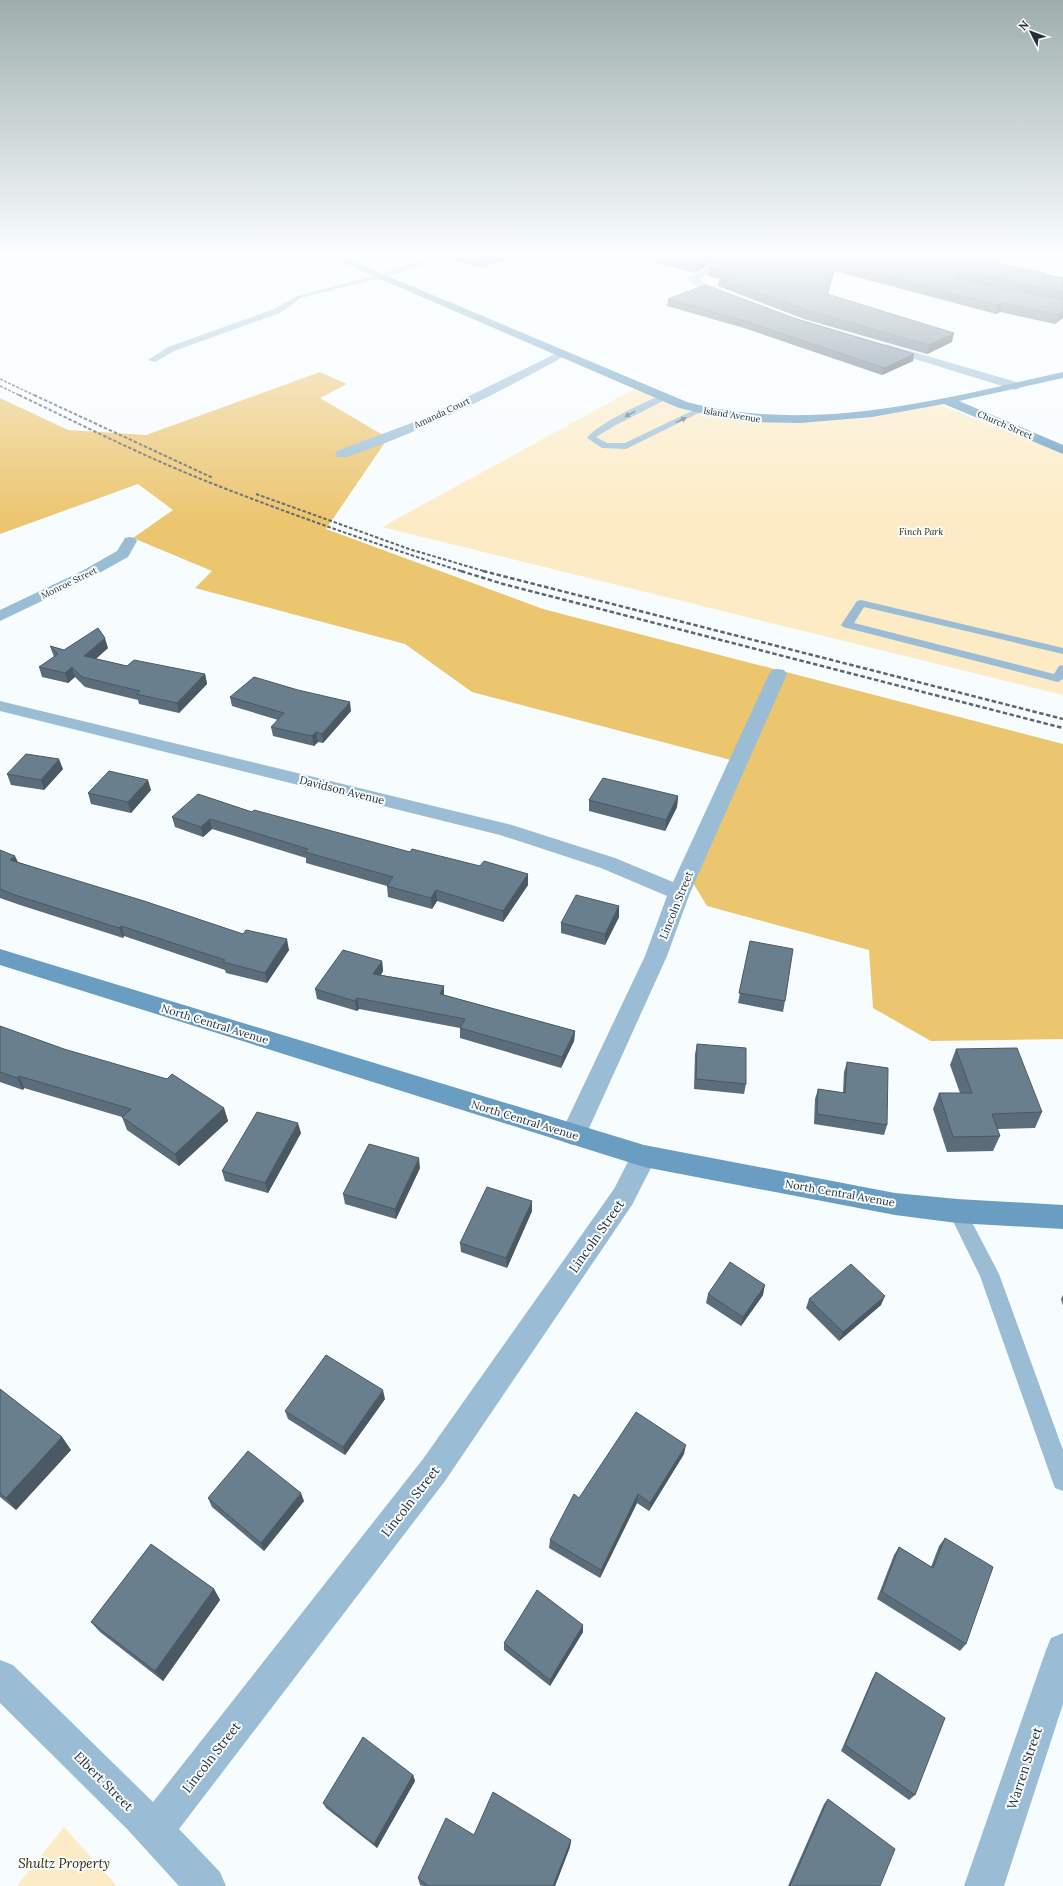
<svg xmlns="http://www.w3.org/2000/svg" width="1063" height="1886" font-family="Lora,serif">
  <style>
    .green { fill: #fdebc5 }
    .forest { fill: #ecc56f }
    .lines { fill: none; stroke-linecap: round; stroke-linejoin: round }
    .path { stroke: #91989d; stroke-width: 1; stroke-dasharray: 0.5 1.5; stroke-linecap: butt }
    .lane { fill: #9abdd5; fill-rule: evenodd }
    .street { fill: #9abdd5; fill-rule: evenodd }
    .secondary { fill: #699dc1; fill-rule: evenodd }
    .rail-far2 { stroke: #5e666c; stroke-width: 1.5; stroke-dasharray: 3 1.5; stroke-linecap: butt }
    .rail-far1 { stroke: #5e666c; stroke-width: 2; stroke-dasharray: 3.5 2; stroke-linecap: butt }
    .rail { stroke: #5e666c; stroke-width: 2.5; stroke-dasharray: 4.5 2.5; stroke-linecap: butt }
    .wall { fill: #5b6d7a }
    .shaded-wall { fill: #4a5963 }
    .building { fill: #6a7f8e; stroke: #4a5963 }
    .oneway { fill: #5a6f7d }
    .labels { text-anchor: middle; stroke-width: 4; stroke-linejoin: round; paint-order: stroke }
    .far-street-label { font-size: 9px; fill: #262f35; stroke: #f7fcff }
    .far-park-label { font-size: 9px; font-style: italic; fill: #362600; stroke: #f7fcff }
    .street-label { font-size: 11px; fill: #262f35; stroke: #f7fcff }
    .near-street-label { font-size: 13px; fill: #262f35; stroke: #f7fcff }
    .near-park-label { font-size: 13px; font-style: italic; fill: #362600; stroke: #f7fcff }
  </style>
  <rect width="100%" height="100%" fill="#f7fcff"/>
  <path class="green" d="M636 388 687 407 781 420 938 404 1063 453V695L382 527Z
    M64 1827 117 1886H17Z"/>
  <path class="forest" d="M320 372 347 384 320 398 388 438 326 529 543 609 1063 744V1039L931 1041 873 1008 869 950 707 906 684 868 731 760 472 692 405 644 195 588 212 571 133 538 173 510 138 484 0 534V398L68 430 146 435Z"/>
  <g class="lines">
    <path class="path" d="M1020 256 1063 264"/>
    <path class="lane" d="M378 275 381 277 380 278 301 298 280 313 174 351 155 362 148 360 168 347 274 309 297 296Z
      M664 395H667V399L616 425 596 437 607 443H625L698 408H704L705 410 626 449 602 448 587 438C596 425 648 399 664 395Z
      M861 600 1063 648V654L864 607 854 623 1054 674 1059 666 1063 665V679L1058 682 843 627 841 625 857 601Z
      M957 1203 963 1205 999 1274 1063 1450V1491L1055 1488 1052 1480 980 1276 948 1211 951 1205Z"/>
    <path class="street" d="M434 256H450L378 280 373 277 375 275Z
      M731 256H744L699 279 704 283 734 295 735 297 734 299C723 302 694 287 687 278Z
      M886 344 1020 383 1022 386 1016 390 1012 389 882 349 880 347Z
      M561 351 565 352 567 354 565 356C494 395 423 431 347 457H337L335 454 337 451 422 419Z
      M130 537 135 538 137 541 128 557 92 577 0 621V610L82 571 117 551 125 538Z
      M778 669 784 670 787 674 690 893 667 956 586 1135 582 1142 573 1145 564 1142 560 1135 645 956 667 896 601 868 500 835 0 711V701L512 825 615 858 673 882 769 674 772 670Z
      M644 1145 653 1148 657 1156 632 1205 445 1481 179 1829 220 1872 226 1886H179L127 1829 0 1703V1660L13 1665 153 1802 423 1459 614 1189 635 1148Z
      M1063 1633V1704L1004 1886H964L1046 1650 1051 1638Z"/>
    <path class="secondary" d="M327 256H340L687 402C812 435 941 399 1063 372V378L959 401 1063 445V454L944 404 872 417 800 423 754 422 731 420 679 408Z
      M0 949 644 1145 895 1193 957 1199 1063 1205V1229L957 1223 895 1215 644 1167 0 965Z"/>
    <path class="rail-far2" d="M0 379 36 396
      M0 386 21 396"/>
    <path class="rail-far1" d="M19 395C84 426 149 459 216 485 298 517 381 546 464 572
      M34 395 213 478
      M256 494 409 549 487 572"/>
    <path class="rail" d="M461 571 503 584 1063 728
      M483 571 1063 719"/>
  </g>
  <path class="wall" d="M446 256H512L482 268 446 259Z
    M655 256H727L694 273 655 262Z
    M868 256H962L997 261 996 263 1063 278V300L1055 324 1000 312 996 314 834 271 828 295 952 342 927 354 804 319 718 286 719 279 708 276 709 268 875 260Z
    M668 299 797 319 914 354 913 361 882 375 744 328 667 306Z
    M50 646 64 650 108 648 96 659 127 666 205 674 207 684 179 713 139 704 138 700 85 687 75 677 68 683 42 677 39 667 54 657Z
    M230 697 351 711 323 743 318 742 314 746 273 736 271 727 278 720 232 706Z
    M63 769 44 790 11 785 7 774Z
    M151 790 131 813 91 804 88 793Z
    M678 796 677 807 665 831 589 811V800Z
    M252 812 410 852 480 866 528 874V885L503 922 437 901 432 909 388 897 387 886 306 863V858L212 829 203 837 175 827 172 817Z
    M0 850 18 862 289 950 267 983 226 973 225 970 124 936 123 938 20 905 0 898Z
    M619 906V917L605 945 561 933V923Z
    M750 941 785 1001 783 1012 738 1003Z
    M382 961 383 971 381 975 444 986V995L575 1031 574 1041 561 1068 460 1038V1028L359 1009 357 1011 317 999 315 989Z
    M0 1026 224 1108 228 1121 179 1166 127 1130 122 1117 24 1088 23 1090 0 1082Z
    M697 1044 746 1084 744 1094 694 1089 695 1054Z
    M956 1049 1042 1112 1035 1128 997 1129 1000 1136 993 1151 947 1152 933 1109 939 1093H960L950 1065Z
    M847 1062 887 1125 884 1135 814 1124 815 1099 818 1089 843 1093 844 1072Z
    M301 1133 268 1193 225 1181 222 1171Z
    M420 1168 396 1219 345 1204 343 1194Z
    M532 1211 507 1268 461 1252 460 1243Z
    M708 1294 763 1295 741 1326 706 1303Z
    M1063 1295V1306L1061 1299Z
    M809 1299 881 1305 839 1341 806 1308Z
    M0 1389 62 1437 71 1450 16 1510 0 1497Z
    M385 1399 345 1455 288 1419 285 1411Z
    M684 1454 649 1511 637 1503 600 1578 549 1548 550 1540 579 1498Z
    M208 1498 304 1501 264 1551 212 1507Z
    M945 1538 966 1644 960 1651 877 1599 894 1555 899 1547 931 1567 939 1546Z
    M214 1589 220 1600 163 1681 100 1632 91 1622Z
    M583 1632 550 1686 504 1650V1643Z
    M876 1672 915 1795 909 1800 841 1751 872 1679Z
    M413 1775 415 1781 377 1848 326 1808 323 1803Z
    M828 1799 880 1886H788L824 1804Z
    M474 1835 571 1840 570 1847 555 1886H423L420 1885 418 1878Z"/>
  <path class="shaded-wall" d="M487 256H512L482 268V258Z
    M711 256H727L694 273 695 264Z
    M836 263 834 271 825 303 827 294Z
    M962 272 960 281 955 282 957 274Z
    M1002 303 1000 312 996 314 998 305Z
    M1063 311V318L1055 324 1058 315Z
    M954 333 952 342 927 354 929 345Z
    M914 354 913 361 882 375 884 368Z
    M105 638 108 648 87 666 84 656Z
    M72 667 75 677 68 683 65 673Z
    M205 674 207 684 179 713 177 703Z
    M350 702 351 711 323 743 322 734Z
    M316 732 318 742 314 746 312 736Z
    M59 759 63 769 44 790 41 780Z
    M148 780 151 790 131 813 128 802Z
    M678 796 677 807 665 831 666 820Z
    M210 819 212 829 203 837 201 827Z
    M15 856 20 866 10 860Z
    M528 874V885L503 922V911Z
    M436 890 437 901 432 909 431 898Z
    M619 906V917L605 945V934Z
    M121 926 124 936 123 938 119 928Z
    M287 939 289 950 267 983 265 973Z
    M382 961 383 971 375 984 373 974Z
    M444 986V997L440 994Z
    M357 998 359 1009 357 1011 355 1001Z
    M575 1031 574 1041 561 1068 562 1057Z
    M19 1076 24 1088 23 1090 17 1078Z
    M224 1108 228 1121 179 1166 175 1154Z
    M298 1123 301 1133 268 1193 265 1183Z
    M419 1158 420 1168 396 1219 395 1209Z
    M532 1201V1211L507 1268 506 1258Z
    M765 1285 763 1295 741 1326 743 1317Z
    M885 1296 881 1305 839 1341 843 1332Z
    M383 1390 385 1399 345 1455 343 1447Z
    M62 1437 71 1450 16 1510 6 1498Z
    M686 1445 684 1454 649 1511 650 1503Z
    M301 1493 304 1501 264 1551 261 1543Z
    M638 1494 637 1503 600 1578 601 1570Z
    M214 1589 220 1600 163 1681 155 1671Z
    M583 1625V1632L550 1686V1680Z
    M413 1775 415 1781 377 1848 374 1844Z
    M571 1840 570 1847 555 1886H553Z"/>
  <path class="building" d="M475 256H487L482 258Z
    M665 256H711L695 264Z
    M731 256H866L875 260H882L885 256H962L997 261 996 263 1045 273 1043 274 1063 278V292L962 272 957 274V279L1063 300V311L1058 315 1002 303 998 305 836 263 827 294 954 333 929 345 806 310 719 278 731 274 709 268Z
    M705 285 797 319 914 354 884 368 745 321 668 299Z
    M98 628 105 638 84 656 127 666 134 660 205 674 177 703 136 694 140 691 82 677 72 667 65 673 39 667 58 654 50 646 64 650Z
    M254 677 298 690 350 702 322 734 316 732 312 736 271 727 284 713 230 697Z
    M26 754 59 759 41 780 7 774Z
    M109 771 148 780 128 802 88 793Z
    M603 778 678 796 666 820 589 800Z
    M198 794 252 812 254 810 410 852 412 849 480 866 484 861 528 874 503 911 436 890 431 898 387 886 393 877 305 852 308 849 210 819 201 827 172 817Z
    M0 850 15 856 10 860 144 901 243 934 246 930 287 939 265 973 223 962 225 960 121 926 119 928 15 895 0 889Z
    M576 895 619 906 605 934 561 923Z
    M750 941 793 949 785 1001 739 993Z
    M343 950 382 961 373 974 444 986 440 994 575 1031 562 1057 460 1028 465 1019 357 998 355 1001 315 989Z
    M0 1026 64 1049 167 1079 172 1074 224 1108 175 1154 122 1117 131 1109 19 1076 17 1078 0 1072Z
    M697 1044 746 1048V1084L696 1079Z
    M1017 1048 1042 1112 992 1114 1000 1136 953 1137 939 1093H972L956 1049Z
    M847 1062 888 1068 887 1125 817 1114 818 1089 845 1093Z
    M257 1112 298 1123 265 1183 222 1171Z
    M369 1144 419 1158 395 1209 343 1194Z
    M487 1187 532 1201 506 1258 460 1243Z
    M730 1262 765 1285 743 1317 708 1294Z
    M851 1264 885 1296 843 1332 809 1299Z
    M326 1355 383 1390 343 1447 285 1411Z
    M0 1389 62 1437 6 1498 0 1493Z
    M636 1412 686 1445 650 1503 638 1494 601 1570 550 1540 574 1494 579 1498Z
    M248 1451 301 1493 261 1543 208 1498Z
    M945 1538 993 1567 966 1644 882 1592 899 1547 933 1568Z
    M151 1544 214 1589 155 1671 91 1622Z
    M537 1590 583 1625 550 1680 504 1643Z
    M876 1672 945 1718 915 1795 845 1745Z
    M363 1737 413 1775 374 1844 323 1803Z
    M493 1792 571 1840 553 1886H429L418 1878 446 1818 474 1835Z
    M828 1799 895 1849 880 1886H790Z"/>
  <defs><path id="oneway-solid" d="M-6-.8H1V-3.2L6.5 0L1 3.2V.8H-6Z"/></defs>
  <g class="oneway">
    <use href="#oneway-solid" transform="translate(630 414) rotate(152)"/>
    <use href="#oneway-solid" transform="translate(681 420) rotate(-26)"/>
  </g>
  <linearGradient id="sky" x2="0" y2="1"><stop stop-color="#9daeab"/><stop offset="0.49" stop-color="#fbfeff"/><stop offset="1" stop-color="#fbfeff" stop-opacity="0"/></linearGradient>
  <rect width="1063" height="521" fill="url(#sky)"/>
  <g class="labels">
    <g class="far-street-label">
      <text transform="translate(442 413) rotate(-25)" y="3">Amanda Court</text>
      <text transform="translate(732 415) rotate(9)" y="3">Island Avenue</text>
      <text transform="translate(1005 425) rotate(23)" y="3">Church Street</text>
      <text transform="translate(69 583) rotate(-26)" y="3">Monroe Street</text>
    </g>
    <g class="far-park-label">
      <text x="921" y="535">Finch Park</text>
    </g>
    <g class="street-label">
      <text transform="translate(342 790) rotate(14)" y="4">Davidson Avenue</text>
      <text transform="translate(676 905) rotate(-68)" y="4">Lincoln Street</text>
      <text transform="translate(215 1024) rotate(17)" y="4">North Central Avenue</text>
      <text transform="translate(525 1120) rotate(17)" y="4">North Central Avenue</text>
      <text transform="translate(840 1193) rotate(10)" y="4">North Central Avenue</text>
    </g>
    <g class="near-street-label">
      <text transform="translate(596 1236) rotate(-55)" y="5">Lincoln Street</text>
      <text transform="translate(410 1501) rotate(-52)" y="5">Lincoln Street</text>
      <text transform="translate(211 1757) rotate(-52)" y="5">Lincoln Street</text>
      <text transform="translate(1024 1768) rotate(-72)" y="5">Warren Street</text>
      <text transform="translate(104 1781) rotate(45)" y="5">Elbert Street</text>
    </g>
    <g class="near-park-label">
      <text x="64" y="1868">Shultz Property</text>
    </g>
  </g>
  <g transform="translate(1031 32) rotate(312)" stroke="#f7fcff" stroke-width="3" paint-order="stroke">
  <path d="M0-3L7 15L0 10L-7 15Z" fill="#262f35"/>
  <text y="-6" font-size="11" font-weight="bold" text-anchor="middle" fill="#262f35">N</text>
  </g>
</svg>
